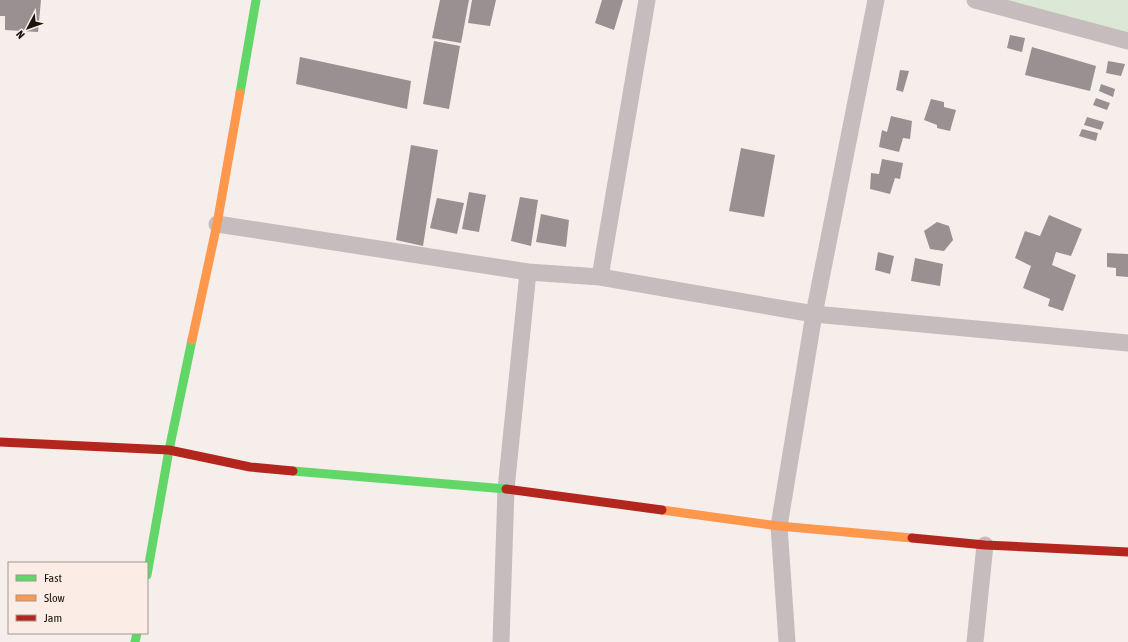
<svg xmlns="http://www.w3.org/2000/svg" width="1128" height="642" font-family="'Asap Condensed',sans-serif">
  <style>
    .green { fill: #dce8d6 }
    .building { fill: #989091 }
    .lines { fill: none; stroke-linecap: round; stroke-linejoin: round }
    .street { stroke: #c6bcbd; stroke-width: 17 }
    .fast { stroke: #63d668; stroke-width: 9 }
    .slow { stroke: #ff974d; stroke-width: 9 }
    .jam { stroke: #b3261e; stroke-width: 9 }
  </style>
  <rect width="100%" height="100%" fill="#f6eeeb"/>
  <path class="green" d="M989 0H1128V37Z"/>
  <path class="building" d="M0 0H41L38 32 5 30V16H0Z
    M440 0H469L461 43 432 38Z
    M472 0H496L490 26 468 23Z
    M602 0H623L614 30 595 23Z
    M1010 35 1025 38 1022 52 1007 48Z
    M434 41 460 46 449 109 423 104Z
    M1032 47 1096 66 1090 91 1025 75Z
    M300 57 411 81 407 109 296 84Z
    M1108 61 1125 64 1121 76 1106 73Z
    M900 70 909 71 903 92 896 90Z
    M1101 84 1115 89 1113 97 1099 91Z
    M1096 98 1110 103 1107 110 1093 105Z
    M931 99 944 102V107L956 110 950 131 937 128V125L924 120Z
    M891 116 912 121 910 139 903 138 899 152 879 147 882 130 887 132Z
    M1087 117 1104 122 1101 130 1084 125Z
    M1082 129 1098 133 1096 141 1079 136Z
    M411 145 438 150 423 246 396 240Z
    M741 148 775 155 764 217 729 211Z
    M882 159 903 163 900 179 895 178 890 194 870 189 871 173 879 174Z
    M469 192 486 195 479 232 462 229Z
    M520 197 538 200 531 246 511 241Z
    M437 198 464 203 457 234 430 228Z
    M541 214 569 220 566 247 536 242Z
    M1049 215 1082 229 1071 256 1056 252 1052 265 1076 275 1063 311 1048 306 1050 299 1023 288 1031 266 1015 258 1025 231 1040 236Z
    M937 222 949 226 953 240 944 251 930 249 924 231Z
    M878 252 894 256 890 274 875 270Z
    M1107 253 1128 254V277L1116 276V268L1107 267Z
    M915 258 943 264 940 286 911 281Z"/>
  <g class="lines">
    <path class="street" d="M975 0 1128 41
      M217 224 528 272 600 277 814 314 1128 343
      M600 277 647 0
      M501 642 506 489 528 272
      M787 642 779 526 814 314 876 0
      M975 642 985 545"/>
    <path class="fast" d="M240 93 256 0
      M293 471 506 489
      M147 575 169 450 192 340
      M135 642 137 633"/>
    <path class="slow" d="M192 340 217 224 240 93
      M662 510 779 526 912 538"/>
    <path class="jam" d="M0 442 169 450 250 467 293 471
      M506 489 662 510
      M912 538 985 545 1128 552"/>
  </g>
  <rect x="8" y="562" width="140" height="72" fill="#fbede6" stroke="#a19690"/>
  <rect x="16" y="575" width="20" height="6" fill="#63d668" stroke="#a19690"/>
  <text x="44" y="582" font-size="12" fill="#1b130f">Fast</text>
  <rect x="16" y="595" width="20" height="6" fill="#ff974d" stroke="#a19690"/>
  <text x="44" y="602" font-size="12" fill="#1b130f">Slow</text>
  <rect x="16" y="615" width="20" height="6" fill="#b3261e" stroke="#a19690"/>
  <text x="44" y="622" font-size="12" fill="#1b130f">Jam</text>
  <g transform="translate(28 28) rotate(229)" stroke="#fbede6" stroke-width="3" paint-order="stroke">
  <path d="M0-3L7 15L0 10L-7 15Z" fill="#1b130f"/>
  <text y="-6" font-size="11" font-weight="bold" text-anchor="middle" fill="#1b130f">N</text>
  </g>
</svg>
